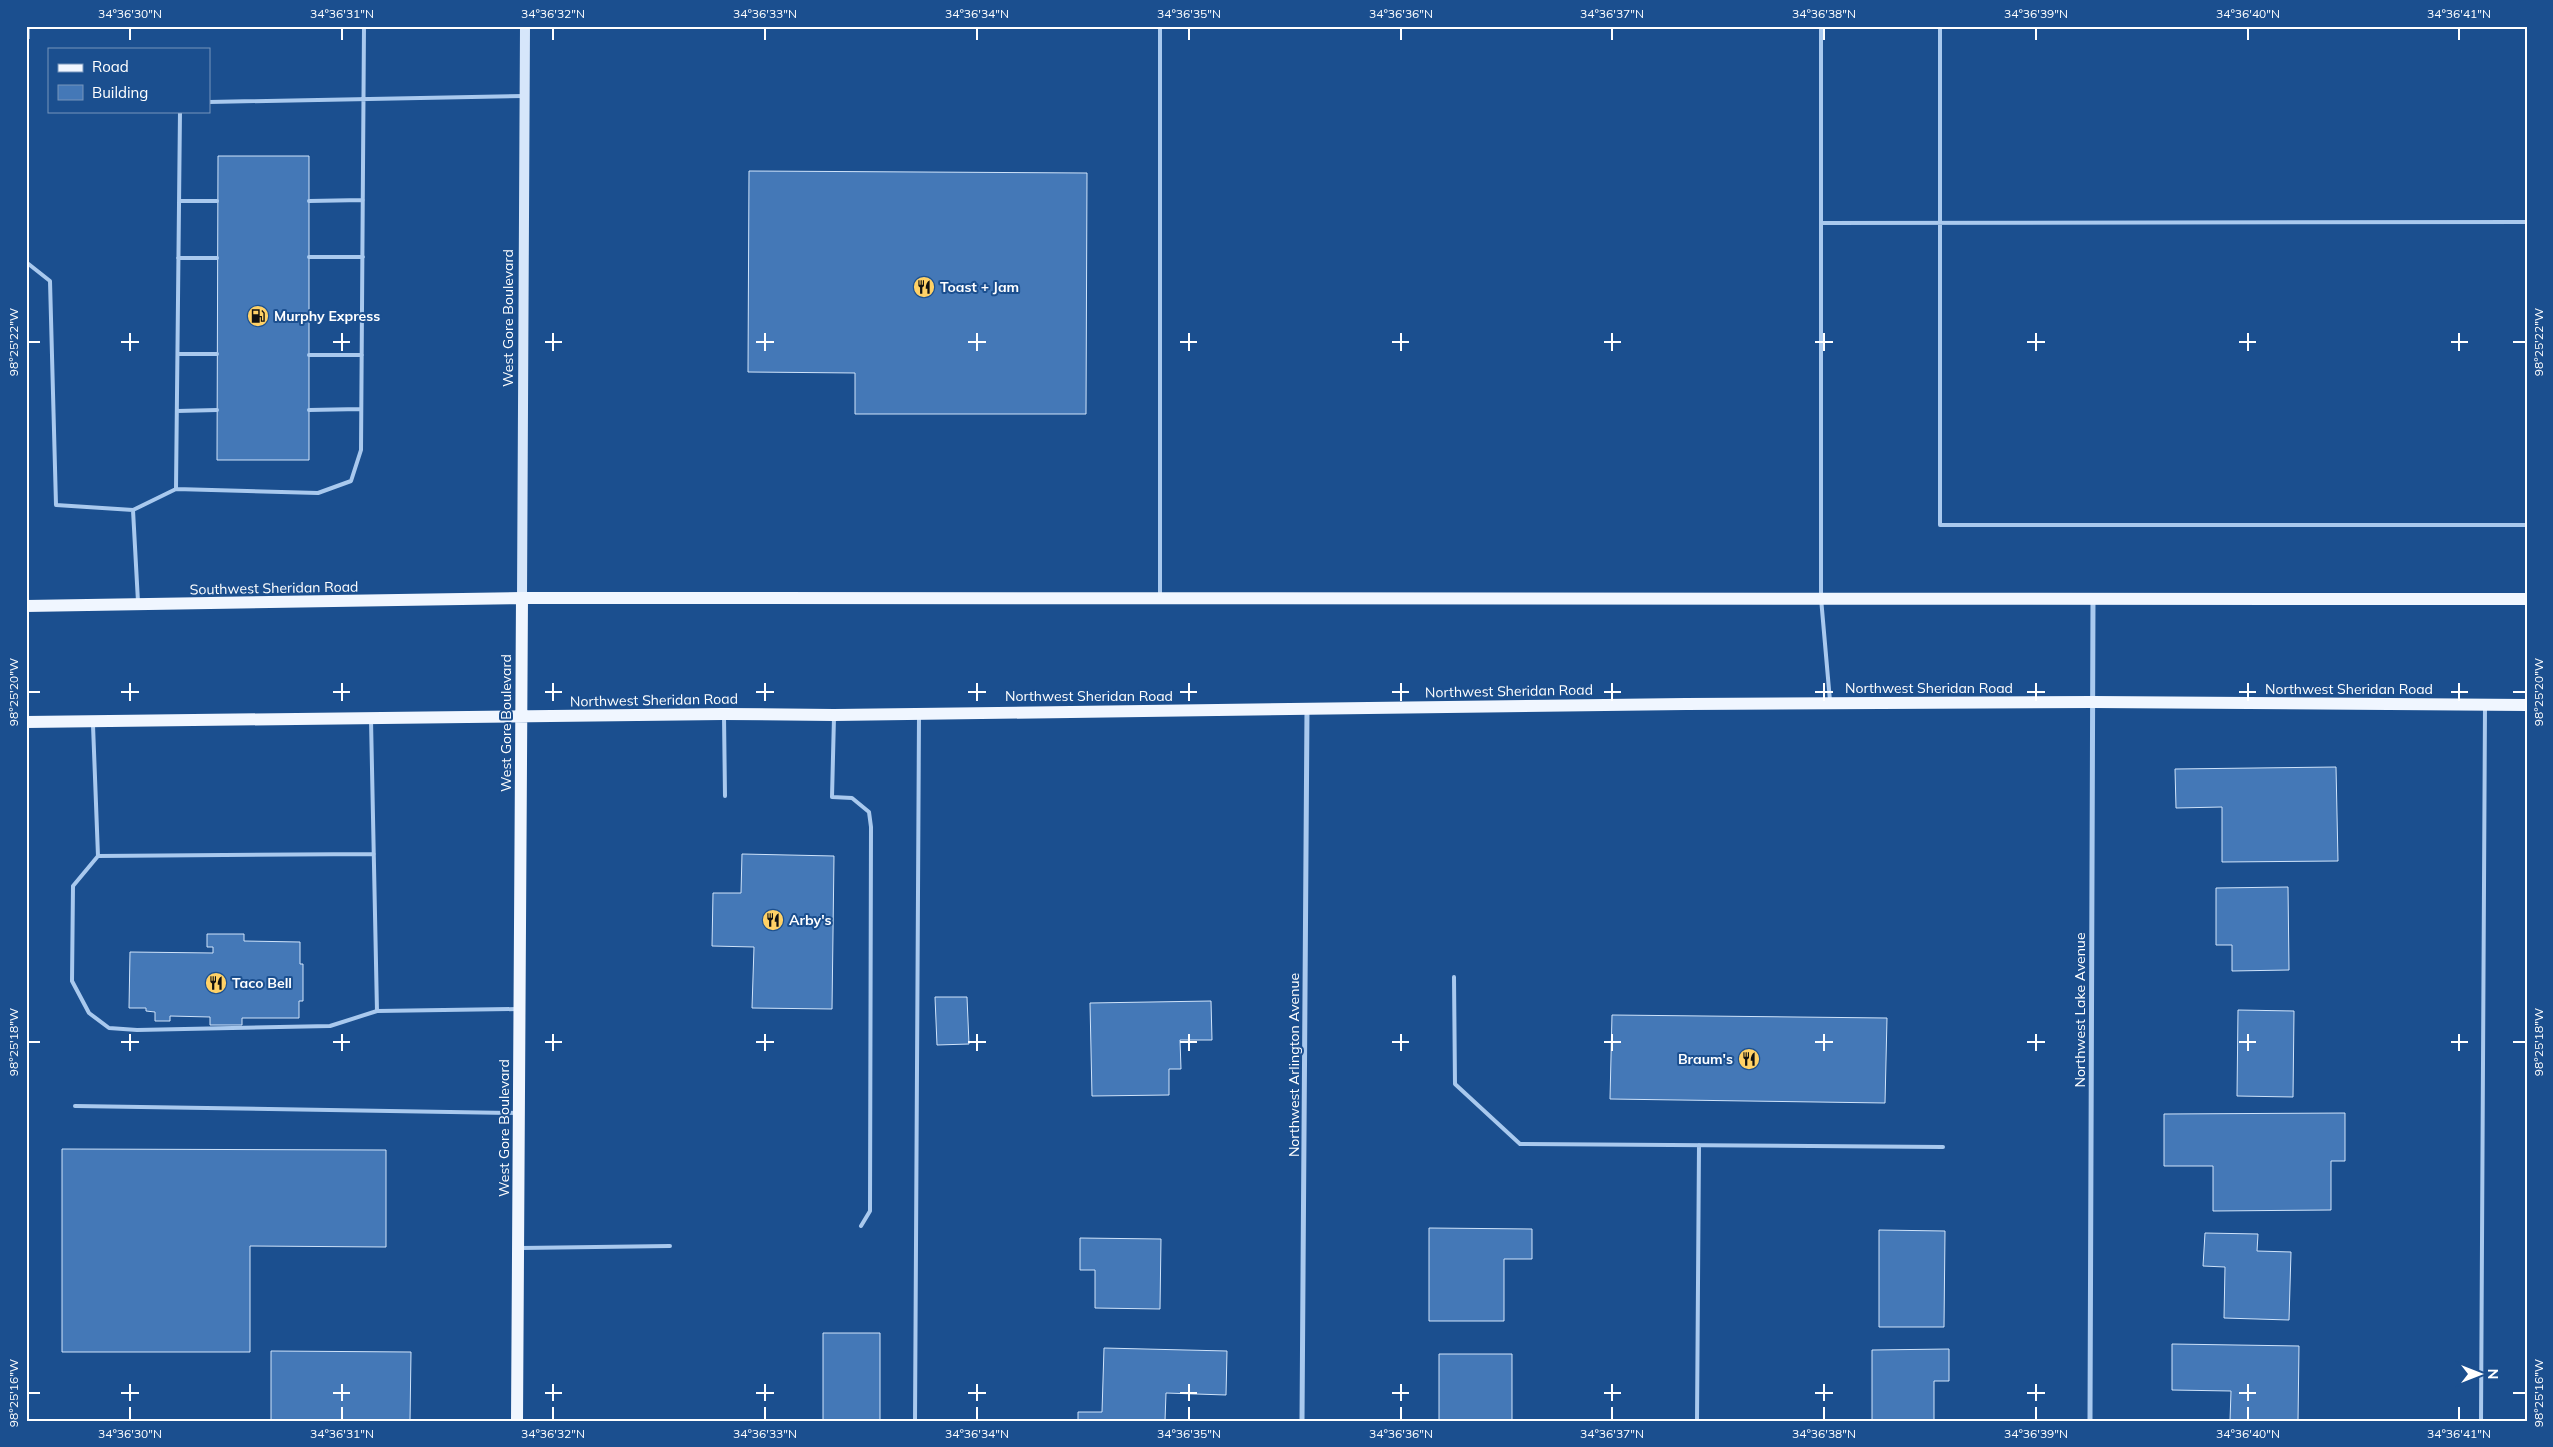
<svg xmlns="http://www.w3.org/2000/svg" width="2553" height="1447" font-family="Mulish,sans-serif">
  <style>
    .building { fill: #4478b7; stroke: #cfe3fa }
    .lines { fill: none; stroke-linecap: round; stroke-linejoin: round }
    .service { stroke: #a9c9ee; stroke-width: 4 }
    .minor { stroke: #a9c9ee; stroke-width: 5 }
    .secondary { stroke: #d6e6fa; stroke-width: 10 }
    .primary { stroke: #f0f6ff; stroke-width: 12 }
    .ticks { fill: none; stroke: #fff; stroke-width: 2 }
    .labels { text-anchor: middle; stroke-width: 4; stroke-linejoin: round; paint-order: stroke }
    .poi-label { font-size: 14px; font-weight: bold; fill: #fff; stroke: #1b4f8f; text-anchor: start }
    .street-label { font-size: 14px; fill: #fff; stroke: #1b4f8f }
    .neatline { fill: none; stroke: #fff; stroke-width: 2 }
    .ticks-label { font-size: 12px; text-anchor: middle; fill: #fff }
  </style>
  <rect width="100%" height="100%" fill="#1b4f8f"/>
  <path class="building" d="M26 26H29V39H26Z
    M218 156H309V460H217Z
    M749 171 1087 173 1086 414H855V373L748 372Z
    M2336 767 2338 861 2222 862V807L2176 808 2175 769Z
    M742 854 834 856 832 1009 752 1008 754 947 712 946 713 893H741Z
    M2288 887 2289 970 2232 971V945H2216V888Z
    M207 934H244V941L300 942V964H303V1001H299V1018H242V1025H210V1017L170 1016V1021H155V1012L146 1011V1008H129L130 952 213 953V947H207Z
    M935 997H967L969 1044 937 1045Z
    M1211 1001 1212 1040H1180L1181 1069H1169V1095L1092 1096 1090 1003Z
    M2238 1010 2294 1011 2293 1097 2237 1096Z
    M1612 1015 1887 1018 1885 1103 1610 1099Z
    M2345 1113V1161H2331V1210L2213 1211V1166H2164V1114Z
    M62 1149 386 1150V1247L250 1246V1352H62Z
    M1429 1228 1532 1229V1259H1504V1321H1429Z
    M1879 1230 1945 1231 1944 1327H1879Z
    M2205 1233 2258 1234 2257 1251 2291 1252 2289 1320 2224 1318 2225 1267 2203 1266Z
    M1080 1238 1161 1239 1160 1309 1095 1308V1270H1080Z
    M823 1333H880V1421H823Z
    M2172 1344 2299 1346 2298 1421H2230L2231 1391 2172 1390Z
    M1104 1348 1227 1351 1226 1395 1166 1393 1165 1421H1078V1412H1102Z
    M1949 1349V1381H1934V1421H1872V1350Z
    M271 1351 411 1352 410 1421H271Z
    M1439 1354H1512V1421H1439Z
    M775 1420V1421H716Z"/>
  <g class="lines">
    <path class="service" d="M1160 26V596
      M1821 26V223L2527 222
      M1940 26V525H2527
      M209 102 524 96
      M179 201H217
      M309 201 363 200
      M1821 223V598L1830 701
      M309 257H363
      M178 258H217
      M26 262 50 281 56 505 133 510
      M178 354H217
      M309 355H362
      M309 410 361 409
      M177 411 217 410
      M176 489 318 493 351 481 361 450 364 26
      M138 602 133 510 176 489 180 111
      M724 716 725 796
      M834 717 832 797 852 798 869 812 871 827 870 1211 861 1226
      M371 720 377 1011 518 1009
      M93 725 98 856 374 854
      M98 856 73 886 72 981 89 1013 109 1028 137 1030 330 1026 377 1011
      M1454 977 1455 1084 1520 1144 1943 1147
      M75 1106 516 1113
      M521 1248 670 1246
      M915 1421 919 716
      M1697 1421 1699 1145
      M2481 1421 2485 707"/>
    <path class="minor" d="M1302 1421 1307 709
      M2090 1421 2093 599"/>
    <path class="secondary" d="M522 598 525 26"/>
    <path class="primary" d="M26 606 522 598 2527 599
      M26 722 723 714 834 715 1686 704 2093 702 2527 705
      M517 1421 522 598"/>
  </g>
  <path class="ticks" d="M130 28V40M342 28V40M553 28V40M765 28V40M977 28V40M1189 28V40M1401 28V40M1612 28V40M1824 28V40M2036 28V40M2248 28V40M2459 28V40M130 333V351M342 333V351M553 333V351M765 333V351M977 333V351M1189 333V351M1401 333V351M1612 333V351M1824 333V351M2036 333V351M2248 333V351M2459 333V351M28 342H40M121 342H139M333 342H350M545 342H562M756 342H774M968 342H986M1180 342H1197M1392 342H1409M1604 342H1621M1815 342H1833M2027 342H2045M2239 342H2256M2451 342H2468M2513 342H2526M130 683V701M342 683V701M553 683V701M765 683V701M977 683V701M1189 683V701M1401 683V701M1612 683V701M1824 683V701M2036 683V701M2248 683V701M2459 683V701M28 692H40M121 692H139M333 692H350M545 692H562M756 692H774M968 692H986M1180 692H1197M1392 692H1409M1604 692H1621M1815 692H1833M2027 692H2045M2239 692H2256M2451 692H2468M2513 692H2526M130 1034V1051M342 1034V1051M553 1034V1051M765 1034V1051M977 1034V1051M1189 1034V1051M1401 1034V1051M1612 1034V1051M1824 1034V1051M2036 1034V1051M2248 1034V1051M2459 1034V1051M28 1042H40M121 1042H139M333 1042H350M545 1042H562M756 1042H774M968 1042H986M1180 1042H1197M1392 1042H1409M1604 1042H1621M1815 1042H1833M2027 1042H2045M2239 1042H2256M2451 1042H2468M2513 1042H2526M130 1384V1401M342 1384V1401M553 1384V1401M765 1384V1401M977 1384V1401M1189 1384V1401M1401 1384V1401M1612 1384V1401M1824 1384V1401M2036 1384V1401M2248 1384V1401M28 1393H40M121 1393H139M333 1393H350M545 1393H562M756 1393H774M968 1393H986M1180 1393H1197M1392 1393H1409M1604 1393H1621M1815 1393H1833M2027 1393H2045M2239 1393H2256M2513 1393H2526M130 1407V1420M342 1407V1420M553 1407V1420M765 1407V1420M977 1407V1420M1189 1407V1420M1401 1407V1420M1612 1407V1420M1824 1407V1420M2036 1407V1420M2248 1407V1420M2459 1407V1420"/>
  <defs>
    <g id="restaurant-disc" transform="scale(1.125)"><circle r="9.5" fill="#ffd166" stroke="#1b4f8f"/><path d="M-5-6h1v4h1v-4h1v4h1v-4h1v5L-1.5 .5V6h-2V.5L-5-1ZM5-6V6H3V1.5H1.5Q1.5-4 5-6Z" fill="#111"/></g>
    <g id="fuel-disc" transform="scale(1.125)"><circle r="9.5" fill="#ffd166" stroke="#1b4f8f"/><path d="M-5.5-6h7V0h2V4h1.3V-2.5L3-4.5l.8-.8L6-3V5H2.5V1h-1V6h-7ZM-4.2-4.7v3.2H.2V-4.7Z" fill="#111"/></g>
  </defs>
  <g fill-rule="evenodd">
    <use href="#restaurant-disc" x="924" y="287"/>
    <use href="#fuel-disc" x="258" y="316"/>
    <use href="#restaurant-disc" x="773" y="920"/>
    <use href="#restaurant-disc" x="216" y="983"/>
    <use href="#restaurant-disc" x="1749" y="1059"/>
  </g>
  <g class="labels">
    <g class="poi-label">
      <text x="940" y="292">Toast + Jam</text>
      <text x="274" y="321">Murphy Express</text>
      <text x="789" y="925">Arby's</text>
      <text x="232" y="988">Taco Bell</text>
      <text x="1733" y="1064" text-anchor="end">Braum's</text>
    </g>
    <g class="street-label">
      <text transform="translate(508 318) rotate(-90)" y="5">West Gore Boulevard</text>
      <text transform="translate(274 588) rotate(-1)" y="5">Southwest Sheridan Road</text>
      <text x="1929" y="693">Northwest Sheridan Road</text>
      <text x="2349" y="694">Northwest Sheridan Road</text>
      <text transform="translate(1509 691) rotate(-1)" y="5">Northwest Sheridan Road</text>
      <text x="1089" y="701">Northwest Sheridan Road</text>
      <text transform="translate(654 700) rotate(-1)" y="5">Northwest Sheridan Road</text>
      <text transform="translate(506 723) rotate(-90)" y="5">West Gore Boulevard</text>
      <text transform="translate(2080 1010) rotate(-90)" y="5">Northwest Lake Avenue</text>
      <text transform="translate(1294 1065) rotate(-90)" y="5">Northwest Arlington Avenue</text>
      <text transform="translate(504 1128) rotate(-90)" y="5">West Gore Boulevard</text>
    </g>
  </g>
  <rect width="2553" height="1447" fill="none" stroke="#1b4f8f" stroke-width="55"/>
  <rect x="48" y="48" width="162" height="65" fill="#1b4f8f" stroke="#7695bc"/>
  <rect x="58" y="64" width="25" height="8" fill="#f0f6ff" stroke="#7695bc"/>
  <text x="92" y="72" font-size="15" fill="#ffffff">Road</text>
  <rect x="58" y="85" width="25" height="15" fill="#4478b7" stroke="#7695bc"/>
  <text x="92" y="98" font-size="15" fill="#ffffff">Building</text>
  <g transform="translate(2480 1374) rotate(90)" stroke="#1b4f8f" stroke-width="4" paint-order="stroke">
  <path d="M0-4L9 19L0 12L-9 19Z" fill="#ffffff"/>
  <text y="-8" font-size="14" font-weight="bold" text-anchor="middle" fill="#ffffff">N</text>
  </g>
  <rect x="28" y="28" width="2498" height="1392" class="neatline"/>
  <g class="ticks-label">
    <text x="130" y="18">34°36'30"N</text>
    <text x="342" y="18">34°36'31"N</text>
    <text x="553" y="18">34°36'32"N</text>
    <text x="765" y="18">34°36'33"N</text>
    <text x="977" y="18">34°36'34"N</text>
    <text x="1189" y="18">34°36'35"N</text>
    <text x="1401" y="18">34°36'36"N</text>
    <text x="1612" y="18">34°36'37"N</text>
    <text x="1824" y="18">34°36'38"N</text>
    <text x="2036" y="18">34°36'39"N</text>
    <text x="2248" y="18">34°36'40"N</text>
    <text x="2459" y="18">34°36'41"N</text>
    <text transform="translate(2539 342) rotate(-90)" y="4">98°25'22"W</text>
    <text transform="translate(14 342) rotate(-90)" y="4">98°25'22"W</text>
    <text transform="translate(2539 692) rotate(-90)" y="4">98°25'20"W</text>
    <text transform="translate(14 692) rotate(-90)" y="4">98°25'20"W</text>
    <text transform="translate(2539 1042) rotate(-90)" y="4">98°25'18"W</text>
    <text transform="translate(14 1042) rotate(-90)" y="4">98°25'18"W</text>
    <text transform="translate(14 1393) rotate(-90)" y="4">98°25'16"W</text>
    <text transform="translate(2539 1393) rotate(-90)" y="4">98°25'16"W</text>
    <text x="130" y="1438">34°36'30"N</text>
    <text x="342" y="1438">34°36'31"N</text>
    <text x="553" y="1438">34°36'32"N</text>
    <text x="765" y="1438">34°36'33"N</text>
    <text x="977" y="1438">34°36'34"N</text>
    <text x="1189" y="1438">34°36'35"N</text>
    <text x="1401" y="1438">34°36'36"N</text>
    <text x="1612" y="1438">34°36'37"N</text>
    <text x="1824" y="1438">34°36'38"N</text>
    <text x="2036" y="1438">34°36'39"N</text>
    <text x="2248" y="1438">34°36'40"N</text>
    <text x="2459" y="1438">34°36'41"N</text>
  </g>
</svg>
